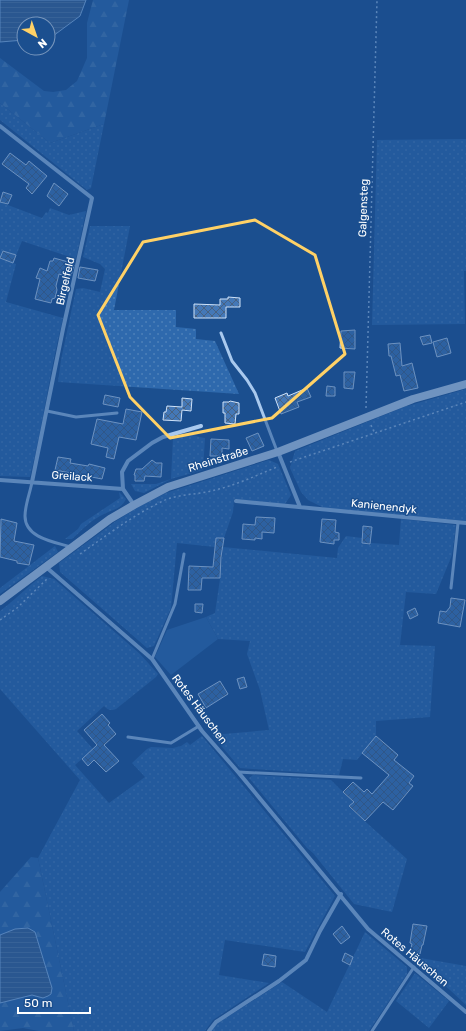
<svg xmlns="http://www.w3.org/2000/svg" width="466" height="1031" font-family="Rubik,sans-serif">
  <style>
    .grass { fill: url(#grass-dots) }
    .forest { fill: url(#forest-firs) }
    .pitch { fill: #2e69ad }
    .water { fill: url(#water-rules); stroke: #9cc4f0 }
    .building { fill: url(#building-cross-hatch); stroke: #cfe3fa }
    .lines { fill: none; stroke-linecap: round; stroke-linejoin: round }
    .path { stroke: #a9c9ee; stroke-width: 1.5; stroke-dasharray: 2 3; stroke-linecap: butt }
    .service { stroke: #a9c9ee; stroke-width: 3 }
    .minor { stroke: #a9c9ee; stroke-width: 4 }
    .secondary { stroke: #d6e6fa; stroke-width: 8 }
    .marked { fill: none; stroke: #ffd166; stroke-width: 3; stroke-linejoin: round }
    .labels { text-anchor: middle; stroke-width: 3; stroke-linejoin: round; paint-order: stroke }
    .street-label { font-size: 11px; fill: #fff; stroke: #1b4f8f }
  </style>
  <defs>
    <pattern id="grass-dots" width="8" height="8" patternUnits="userSpaceOnUse"><rect width="8" height="8" fill="#2e69ad"/><path d="M2 2h.1M6 6h.1" fill="none" stroke="#4d80b9" stroke-width="1.8" stroke-linecap="round"/></pattern>
    <pattern id="forest-firs" width="22" height="20" patternUnits="userSpaceOnUse"><rect width="22" height="20" fill="#2e69ad"/><path d="M5 1l3.5 6h-7zM16 11l3.5 6h-7z" fill="#4d80b9"/></pattern>
    <pattern id="water-rules" width="6" height="5" patternUnits="userSpaceOnUse"><rect width="6" height="5" fill="#3c6290"/><path d="M0 2.5h6" fill="none" stroke="#597aa1"/></pattern>
    <pattern id="building-cross-hatch" width="8" height="8" patternUnits="userSpaceOnUse"><rect width="8" height="8" fill="#4478b7"/><path d="M0 0l8 8M0 8l8-8" fill="none" stroke="#486282"/></pattern>
  </defs>
  <rect width="100%" height="100%" fill="#1b4f8f"/>
  <path class="grass" d="M0 103 50 143 104 124 91 188 87 190 0 120Z
    M466 139V271H464L465 324 372 325 377 140Z
    M0 202 42 218 46 212 48 213 50 208 69 215 86 211 76 259 22 241 13 263 16 264 6 302 63 318C50 371 43 424 30 477L0 476Z
    M90 226H130L114 310H176V327L196 329V339L215 341 239 394 58 382 61 360 76 289 83 288 100 292 105 269 100 264 83 257Z
    M466 389V521L324 508 308 500 301 492 290 468 295 451 404 407Z
    M186 434C193 434 197 437 205 438L203 470 171 479 144 493 135 491 131 484H156L171 479 173 438Z
    M269 460 278 464 291 495 285 504 234 499 233 512 224 538H216L215 547 177 543 171 608 154 646 147 648 60 572 59 563 116 521 140 506 166 493Z
    M119 492 126 499C121 510 110 510 100 516 89 522 81 531 72 539H65L78 529 81 524 120 498Z
    M401 519 456 525 452 555 436 594 406 592 400 645 435 646 430 717 376 721V736L357 760 343 759 339 775 240 768 212 735 269 730 260 690 247 654 250 641 218 639 206 617 215 613 220 579 223 547 337 558 338 548 346 536 362 538V544L370 545 371 543 399 545Z
    M55 546 58 552 0 594V588Z
    M42 576 54 579 140 654 158 674 156 677 116 709C110 711 108 710 104 706L77 731 93 749 75 765 109 803 145 777 132 763 147 749 151 747 173 748 181 746 187 742 190 745 202 736 335 896 305 952 225 940 219 975 269 983 213 1020 205 1031H74L38 858 80 780 0 689V611C15 600 27 587 42 576Z
    M253 775 331 780 353 802 349 807 407 859 392 912 354 904 313 853 307 848 249 778Z
    M365 932 407 967V974L369 1031H211L218 1023 282 982 327 1012Z
    M409 956 466 966V1005L450 990Z
    M415 973 449 1001 429 1028 396 1001Z"/>
  <path class="forest" d="M93 0H129L104 124 50 143 0 103V58L44 91 53 92 66 90 77 81 87 58V23Z
    M31 857 38 858 74 1031H39L23 1028 0 1031V1003L32 995 43 998 28 928 15 929 0 935V892Z"/>
  <path class="pitch" d="M206 617 218 639 171 675 155 657 167 630Z"/>
  <path class="water" d="M0 0H86L80 16 53 36 48 37V24H24V40L0 42Z
    M28 928 35 932 52 988 51 994 48 996 43 998 32 995 0 1003V935L15 929Z"/>
  <path class="building" d="M10 153 26 165 29 161 47 176 32 194 26 188 29 184 2 164Z
    M54 183 68 194 59 206 47 196Z
    M3 192 12 195 8 204 0 202Z
    M3 251 16 255 13 263 0 258Z
    M54 258 72 263V265H74L71 276H68V277L59 274 56 286 57 290 55 298 52 299 51 303 35 299 40 279 36 278 40 268 47 271 50 261H53Z
    M80 267 98 270 95 281 78 278Z
    M228 297 240 298V307H226V318H194V304L220 305V299H228Z
    M355 330V349L340 348 341 331Z
    M430 335 432 343 423 345 420 337Z
    M447 338 451 353 437 357 433 342Z
    M400 343 402 366 412 363 418 388 404 391 400 375 396 376 391 356H389L388 344Z
    M344 372H355L353 389 344 388Z
    M327 386 335 387V396H326Z
    M307 388 311 397 297 402 299 407 281 414 275 398 287 393 288 396Z
    M105 395 120 398 118 407 103 404Z
    M182 398 192 399 191 411 182 410 181 421 163 420 164 412H166L167 406 182 407Z
    M230 401 239 403V414H236L235 424 225 423V413H223V402H229Z
    M126 409 142 412 136 440 119 437 114 459 106 457 108 448 91 444 97 419 123 424Z
    M258 433 264 446 252 451 246 438Z
    M211 439 229 440V449L222 448V456H210Z
    M58 457 71 459 70 463 88 466 89 464 105 468 102 479 55 470Z
    M152 460 156 463H162L161 477 145 476 144 481H135V475H134L136 469H142Z
    M256 517 275 518 274 533 262 532V539L255 538V540L242 539 243 524 255 525Z
    M1 519 17 523 14 541 34 545 29 565 17 563V561L0 557Z
    M322 519 336 520 335 532 339 533V540H334V544L320 542Z
    M363 526 372 527 370 544 362 543Z
    M216 538H224L221 557 220 578H202L201 590H188L189 566 213 567Z
    M451 598 465 600 460 627 438 623 440 611 446 612 450 607Z
    M195 604H203L202 613 195 612Z
    M415 608 418 615 410 619 407 612Z
    M244 677 247 687 240 689 237 679Z
    M220 681 228 694 206 708 198 694Z
    M102 714 110 723 108 725 116 734 104 745 119 761 106 772 94 760 88 766 82 759 97 745 84 730Z
    M376 736 398 755 394 760 414 776 409 783 413 786 393 810 383 802 365 821 349 806 354 802 343 792 353 782 364 792 367 789 372 794 389 775 362 753Z
    M413 924 427 926 423 945H422L420 954 410 952 412 944 410 943Z
    M342 926 350 937 341 944 333 934Z
    M345 953 353 957 350 965 342 961Z
    M264 954 276 956 275 967 262 965Z"/>
  <g class="lines">
    <path class="path" d="M366 408 377 0
      M371 425 375 434
      M290 462 466 402
      M80 554C106 536 133 515 163 501 178 494 195 495 211 491 234 486 255 476 277 467
      M0 620 17 608 48 578"/>
    <path class="service" d="M221 333 232 361 247 380 255 393 277 451
      M47 411 76 417 117 413
      M32 482C30 493 25 505 25 516 25 538 54 542 71 547
      M451 588 458 523
      M152 659 175 604 184 554
      M128 737 171 743 199 726
      M238 772 361 778
      M372 1031 414 967"/>
    <path class="minor" d="M0 126 92 198 63 329 32 482
      M278 452 300 507
      M0 480 123 489 134 505
      M123 489 122 472 128 461 152 443 163 437 201 426
      M236 501 466 523
      M46 567 152 659 202 731 238 772 368 929 466 1012
      M209 1031 216 1022 279 981 306 960 320 931 341 894"/>
    <path class="secondary" d="M0 601 110 519 134 505 168 487 278 452 413 399 466 384"/>
  </g>
  <path d="M0 0H466V1031H0ZM255 220 315 255 345 354 272 418 170 438 130 397 98 315 143 242Z" fill="#1b4f8f" fill-opacity=".55" fill-rule="evenodd"/>
  <path class="marked" d="M255 220 315 255 345 354 272 418 170 438 130 397 98 315 143 242Z"/>
  <g class="labels">
    <g class="street-label">
      <text transform="translate(363 208) rotate(-88)" y="4">Galgensteg</text>
      <text transform="translate(65 281) rotate(-77)" y="4">Birgelfeld</text>
      <text transform="translate(218 459) rotate(-17)" y="4">Rheinstraße</text>
      <text transform="translate(72 476) rotate(4)" y="4">Greilack</text>
      <text transform="translate(384 506) rotate(6)" y="4">Kanienendyk</text>
      <text transform="translate(200 709) rotate(53)" y="4">Rotes Häuschen</text>
      <text transform="translate(415 957) rotate(40)" y="4">Rotes Häuschen</text>
    </g>
  </g>
  <g transform="translate(36 36) rotate(140)"><circle r="19" fill="#1b4f8f" stroke="#7695bc"/>
  <path d="M0-3L7 15L0 10L-7 15Z" fill="#ffd166"/>
  <text y="-6" font-size="11" font-weight="bold" text-anchor="middle" fill="#ffffff">N</text>
  </g>
  <path d="M18 1007v6h72v-6" fill="none" stroke="#ffffff" stroke-width="2"/>
  <text x="24" y="1007" font-size="12" fill="#ffffff" stroke="#1b4f8f" stroke-width="3" paint-order="stroke">50 m</text>
</svg>
